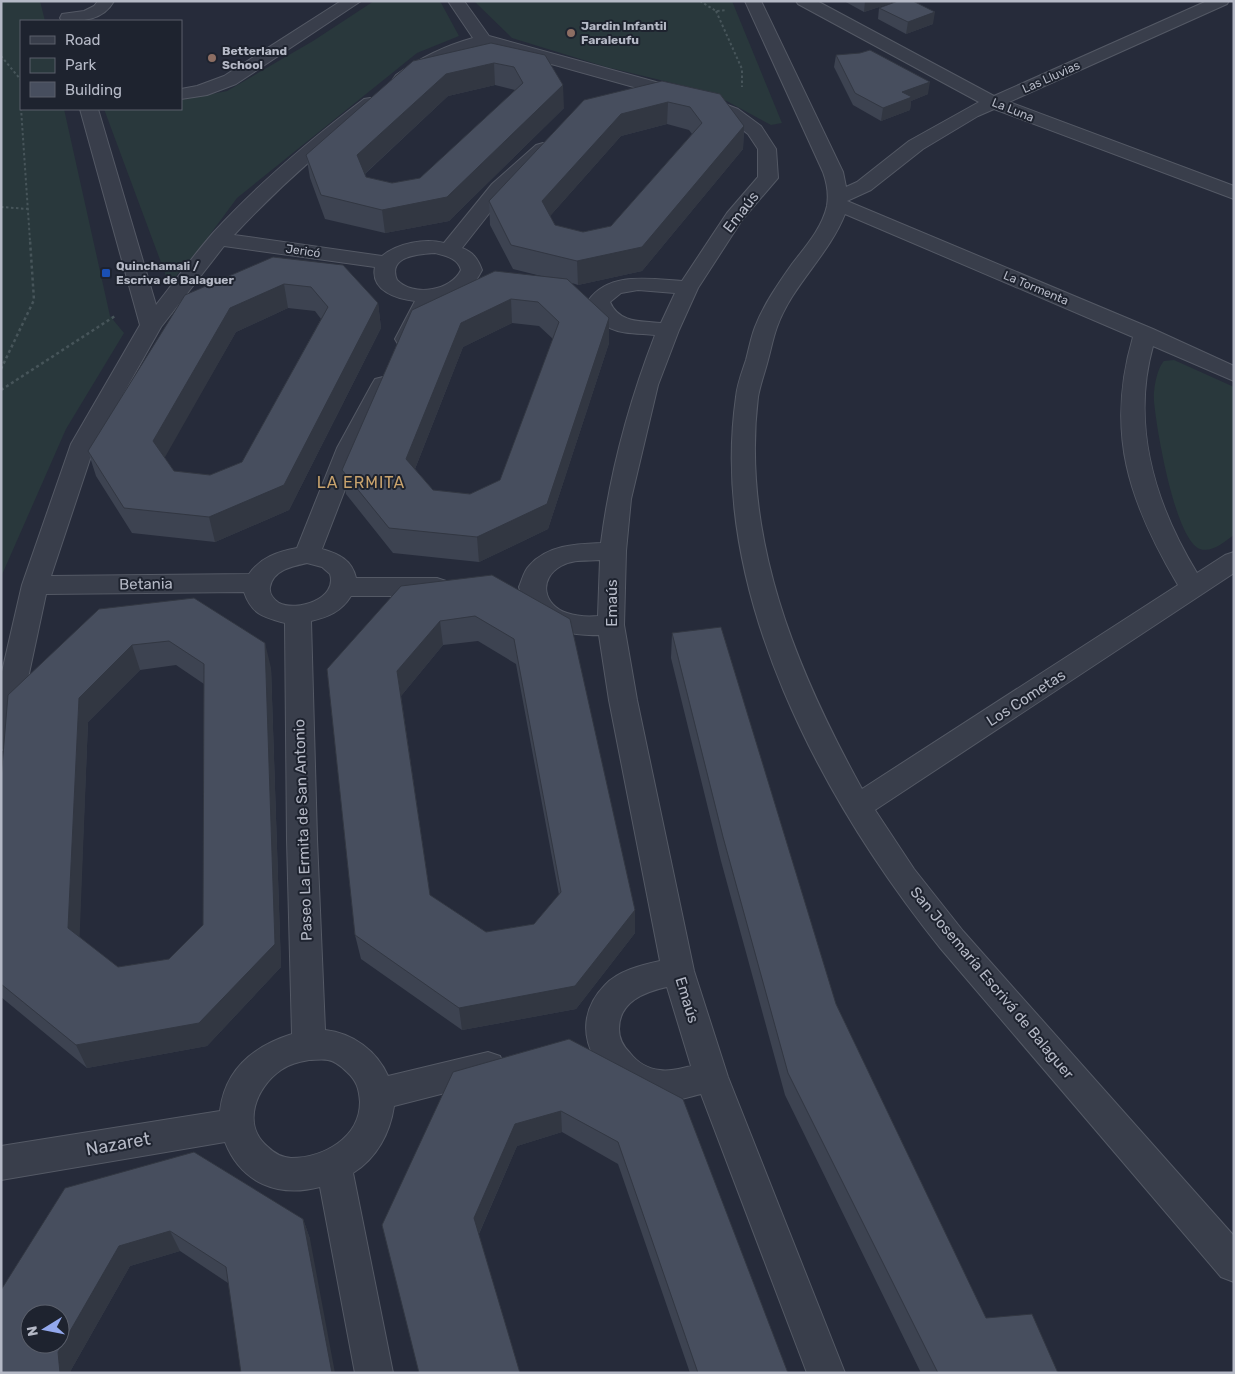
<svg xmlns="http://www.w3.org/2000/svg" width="1235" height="1374" font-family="Rubik,sans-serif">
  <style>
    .green { fill: #29383c }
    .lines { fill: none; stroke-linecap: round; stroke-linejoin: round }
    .minor-casing { stroke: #545965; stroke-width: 2 }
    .path-far1 { stroke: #47555a; stroke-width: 2; stroke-dasharray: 2.5 2.5; stroke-linecap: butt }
    .path { stroke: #47555a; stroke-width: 2.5; stroke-dasharray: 3 3; stroke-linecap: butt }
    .minor { fill: #393e4b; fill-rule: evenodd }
    .wall { fill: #3d4351; fill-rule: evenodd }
    .shaded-wall { fill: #323742 }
    .building { fill: #474e5e; stroke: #323742; fill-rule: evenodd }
    .education-dot { fill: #8d6e63; stroke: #1e232f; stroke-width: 2 }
    .transit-dot { fill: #1a4fb4; stroke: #1e232f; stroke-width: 2 }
    .labels { text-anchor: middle; stroke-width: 4; stroke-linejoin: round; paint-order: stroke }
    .far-poi-label { font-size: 12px; font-weight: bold; fill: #b5b9c6; stroke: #1e232f; text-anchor: start }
    .far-street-label { font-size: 12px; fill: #b5b9c6; stroke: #1e232f }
    .street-label { font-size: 15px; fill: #b5b9c6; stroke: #1e232f }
    .neighbourhood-label { font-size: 16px; letter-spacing: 1px; fill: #c9a36d; stroke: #1e232f }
    .near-street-label { font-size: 18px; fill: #b5b9c6; stroke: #1e232f }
  </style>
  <rect width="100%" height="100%" fill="#262b3a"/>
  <path class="green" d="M1 1H40L45 21H21V109H64L110 316 124 333 66 429 1 577Z
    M374 1H440L459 36 417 53 237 198 197 252 169 284 104 109H181V100L227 91 313 41Z
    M474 1H732L782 123 771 125 710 92 606 67 512 38Z
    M1174 360 1234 387V535C1224 542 1212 553 1200 549 1175 540 1156 427 1154 401 1153 390 1157 368 1164 361Z"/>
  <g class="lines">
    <g class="minor-casing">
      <path id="minor" d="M98 1H114C103 21 82 21 62 21L60 18 62 14 84 11 94 6Z
        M341 1H361L236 84 207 95 181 99V89L197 86 224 76Z
        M448 1H464L489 36 696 93 738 109 761 126 776 149 778 178 742 220 698 288 679 330 658 385 631 499 626 551 624 625 637 700 694 971 728 1077 845 1373H807L701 1094C688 1097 672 1103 659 1101 605 1094 559 1032 605 985 618 971 641 965 660 961L609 700 599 635C576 636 545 631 529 613 523 607 521 595 519 587 522 580 524 571 529 566 547 545 576 544 601 543 610 472 629 402 655 335 622 332 603 336 588 301 609 271 650 279 682 281L727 213 758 177V149L748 134 726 117 684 101 483 45 447 58 408 83 402 84 396 83 393 79 396 75C420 58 444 46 473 38ZM638 290 675 293 661 323C640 321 619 323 610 302L621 293ZM600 560 598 616C588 617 576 616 567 613 543 605 538 579 561 566 573 559 587 561 600 560ZM667 987 691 1066C681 1068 670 1072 660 1070 648 1069 637 1062 630 1053 623 1046 619 1039 619 1029 619 1002 644 992 667 987Z
        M745 1H761L843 172 846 187 857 182 909 141 979 102 798 4 796 1H817L994 96 1207 1H1229L1227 4 1009 102 1234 186V199L994 109 978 116 923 149 871 190 847 201 1153 329 1234 366V381L1153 346C1131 425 1155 504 1197 573L1225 555 1234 552V573L875 810 914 869 963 931 1234 1236V1282L1221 1277 941 949C823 802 708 592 736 397 737 385 742 372 746 360 749 349 751 337 755 327 764 304 778 284 792 264 806 246 822 228 827 206 829 194 827 183 823 172ZM845 214 1133 337C1105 433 1129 502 1178 585L862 789C796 669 741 537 758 397 760 385 765 372 768 360 771 349 773 338 777 327 792 285 829 255 845 214Z
        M370 98 376 99 379 103 376 107C325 146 278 188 234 235L382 256C398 243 425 238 444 243L492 184 536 145 543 143 550 145 552 149 550 153 506 192 462 248C473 252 478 259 482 270 473 289 457 298 436 301L417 339 414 344 406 346 398 344 395 339 415 301C397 299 370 291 375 267L224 246 161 327 95 444 51 576 249 574C261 557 277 552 297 548L337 448 372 384 375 379 383 377 391 379 394 384 361 448 322 549C339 554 352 560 356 578H437L446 581 450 587 446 593 437 596H351C341 612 328 617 311 621L317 839 325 1030C353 1033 377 1051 388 1076L488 1052 500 1056 505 1067 500 1078 488 1082 394 1106C390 1133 377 1158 353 1173L393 1373H355L320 1187C278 1198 241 1183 225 1142L1 1180V1146L220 1111C225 1069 254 1046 292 1034L287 839 285 623C264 617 252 615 244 592L46 594 15 739 11 747 1 750V676L22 585 71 444 140 325 80 109H98L156 305C175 281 193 256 213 233 259 183 310 140 364 99ZM435 253C446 256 458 258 461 270 451 291 413 297 397 280 387 256 419 254 435 253ZM307 563 322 567 330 574C338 599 297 612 279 603 273 599 269 593 270 587 273 570 293 566 307 563ZM309 1060C315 1060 322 1059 328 1060 335 1061 342 1067 347 1072 357 1081 359 1089 360 1102 360 1138 323 1158 291 1158 281 1157 275 1154 268 1147 241 1125 256 1087 281 1070 289 1064 299 1062 309 1060Z"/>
    </g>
    <path class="path-far1" d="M700 1 716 11 726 10
      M716 11 742 69V87
      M1 56 21 80
      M21 108 30 241
      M1 207 28 209"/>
    <path class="path" d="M1 369 34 300 30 240
      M1 390 115 316"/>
    <use href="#minor" class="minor"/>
  </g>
  <path class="wall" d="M844 1H891V3L864 12Z
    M879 8 933 24 906 34 878 19Z
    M491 43 564 108 449 221 385 233 325 219 310 178 306 155ZM495 85 515 90 420 178 392 183 366 177 365 174 448 96Z
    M836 55 928 94 911 101 910 110 881 121 853 105 834 67Z
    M662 81 744 126 743 149 642 271 578 285 572 283 609 343 548 529 479 562 393 553 346 494 342 470 412 310 541 276 513 269 490 225 489 201ZM667 124 689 130 692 134 611 226 583 232 555 225 550 216 621 136ZM512 323 539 326 553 339 500 480 470 494 433 490 415 469 463 347Z
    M273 257 378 303 381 328 289 510 215 542 132 533 96 476 88 451ZM288 308 315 311 321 319 242 462 210 475 174 471 164 457 236 332Z
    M492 575 635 933 576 1009 462 1030 361 959 355 935 327 669ZM478 641 516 664 559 895 534 924 486 932 430 895 401 696 443 645Z
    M99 609 271 668 281 967 207 1046 87 1068 1 997V779ZM176 665 204 684 203 925 169 959 118 967 79 937 88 722 140 670Z
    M672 633 836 1004 986 1318 1058 1373H921L785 1095 721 861 671 658Z
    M569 1039 788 1373H690L618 1164 562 1132 517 1146 479 1234 382 1225Z
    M65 1188 303 1219 310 1239 228 1283 180 1251 130 1266 71 1370V1373H1Z"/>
  <path class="shaded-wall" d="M865 1H891V3L864 12Z
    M935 12 933 24 906 34 908 22Z
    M494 63 495 85 448 96 360 178 357 155 446 74Z
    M930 82 928 94 911 101 910 110 881 121 883 108 902 92Z
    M563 85 564 108 449 221 385 233 382 210Z
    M668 102 667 124 621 136 542 225V201L621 114Z
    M744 126 743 149 642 271 578 285 577 261Z
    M284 284 288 308 236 332 160 466 153 441 230 308Z
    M511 299 512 323 463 347 409 484 406 459 461 323Z
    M378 303 381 328 289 510 215 542 209 517Z
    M609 318V343L548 529 479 562 477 537Z
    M440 621 443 645 401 696 397 671Z
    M265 643 271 668 281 967 207 1046 87 1068 76 1045 199 1023Z
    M132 645 140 670 88 722 79 952 68 928 79 698Z
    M635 910V933L576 1009 462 1030 459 1008Z
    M561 1111 562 1132 517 1146 477 1238 474 1218 515 1124Z
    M303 1219 310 1239 335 1373H332Z
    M170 1231 180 1251 130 1266 71 1370V1373H60L58 1352 119 1246Z"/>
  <path class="building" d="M898 1H913L935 12 908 22 879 8Z
    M491 43 545 55 563 85 447 197 382 210 321 195 306 155 413 61ZM494 63 514 67 523 83 420 178 392 183 366 177 357 155 446 74Z
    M870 50 930 82 902 92 912 97 883 108 855 93 836 55 860 53Z
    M662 81 720 94 744 126 642 247 577 261 511 245 489 201 584 100ZM668 102 690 107 702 123 611 226 583 232 555 225 542 201 621 114Z
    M273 257 343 265 378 303 284 485 209 517 124 508 88 451 185 295ZM284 284 311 287 328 307 242 462 210 475 174 471 153 441 230 308Z
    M495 271 567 279 609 318 547 504 477 537 389 528 342 470 412 310ZM511 299 538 302 559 322 500 480 470 494 433 490 406 459 461 323Z
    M492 575 570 619 635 910 575 986 459 1008 355 935 327 669 401 586ZM475 616 514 639 561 892 534 924 486 932 430 895 397 671 440 621Z
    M194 598 265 643 275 944 199 1023 76 1045 1 984V779L8 695 99 609ZM169 641 204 664 203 925 169 959 118 967 68 928 79 698 132 645Z
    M721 627 836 1004 986 1318 1032 1314 1058 1373H938L788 1073 723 837 672 633Z
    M569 1039 683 1099 788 1373H698L618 1142 561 1111 515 1124 474 1218 520 1373H419L382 1225 453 1072Z
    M194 1152 303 1219 332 1373H241L226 1267 170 1231 119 1246 58 1352 60 1373H1V1290L65 1188ZM30 1314H60V1344H30Z"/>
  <g class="education-dot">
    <circle cx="571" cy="33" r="5"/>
    <circle cx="212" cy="58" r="5"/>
  </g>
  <rect class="transit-dot" x="101" y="268" width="10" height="10" rx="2.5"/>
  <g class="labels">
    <g class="far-poi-label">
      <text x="581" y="30">Jardin Infantil<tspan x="581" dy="14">Faraleufu</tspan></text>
      <text x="222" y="55">Betterland<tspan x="222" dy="14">School</tspan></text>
      <text x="116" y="270">Quinchamali /<tspan x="116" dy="14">Escriva de Balaguer</tspan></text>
    </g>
    <g class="far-street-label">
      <text transform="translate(1051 77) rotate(-24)" y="4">Las Lluvias</text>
      <text transform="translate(1013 110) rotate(22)" y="4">La Luna</text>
      <text transform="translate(303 251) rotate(8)" y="4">Jericó</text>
      <text transform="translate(1036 288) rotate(23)" y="4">La Tormenta</text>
    </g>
    <g class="street-label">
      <text transform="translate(741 212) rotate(-52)" y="5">Emaús</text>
      <text transform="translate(146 584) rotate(-1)" y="5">Betania</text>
      <text transform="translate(612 603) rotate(-90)" y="5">Emaús</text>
      <text transform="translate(1026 698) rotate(-33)" y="5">Los Cometas</text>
      <text transform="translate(303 830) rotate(-92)" y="5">Paseo La Ermita de San Antonio</text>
      <text transform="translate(992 983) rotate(50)" y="5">San Josemaría Escrivá de Balaguer</text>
      <text transform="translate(687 1000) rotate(73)" y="5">Emaús</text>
    </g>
    <g class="neighbourhood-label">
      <text x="361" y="488">LA ERMITA</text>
    </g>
    <g class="near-street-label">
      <text transform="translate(118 1144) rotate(-10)" y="6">Nazaret</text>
    </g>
  </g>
  <rect width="1235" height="1374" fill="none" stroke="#b5b9c6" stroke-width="5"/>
  <rect x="20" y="20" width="162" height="90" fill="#1e232f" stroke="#5a5f6b"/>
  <rect x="30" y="36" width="25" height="8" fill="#393e4b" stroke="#5a5f6b"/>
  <text x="65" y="45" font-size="15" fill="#b5b9c6">Road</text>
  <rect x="30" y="58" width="25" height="15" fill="#29383c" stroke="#5a5f6b"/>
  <text x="65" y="70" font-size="15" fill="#b5b9c6">Park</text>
  <rect x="30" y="82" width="25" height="15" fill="#474e5e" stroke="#5a5f6b"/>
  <text x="65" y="95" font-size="15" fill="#b5b9c6">Building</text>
  <g transform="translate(45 1329) rotate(260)"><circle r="24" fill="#1e232f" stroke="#5a5f6b"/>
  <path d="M0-4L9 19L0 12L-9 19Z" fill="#93a8ed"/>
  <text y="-8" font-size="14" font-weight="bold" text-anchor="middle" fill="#b5b9c6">N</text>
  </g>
</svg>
